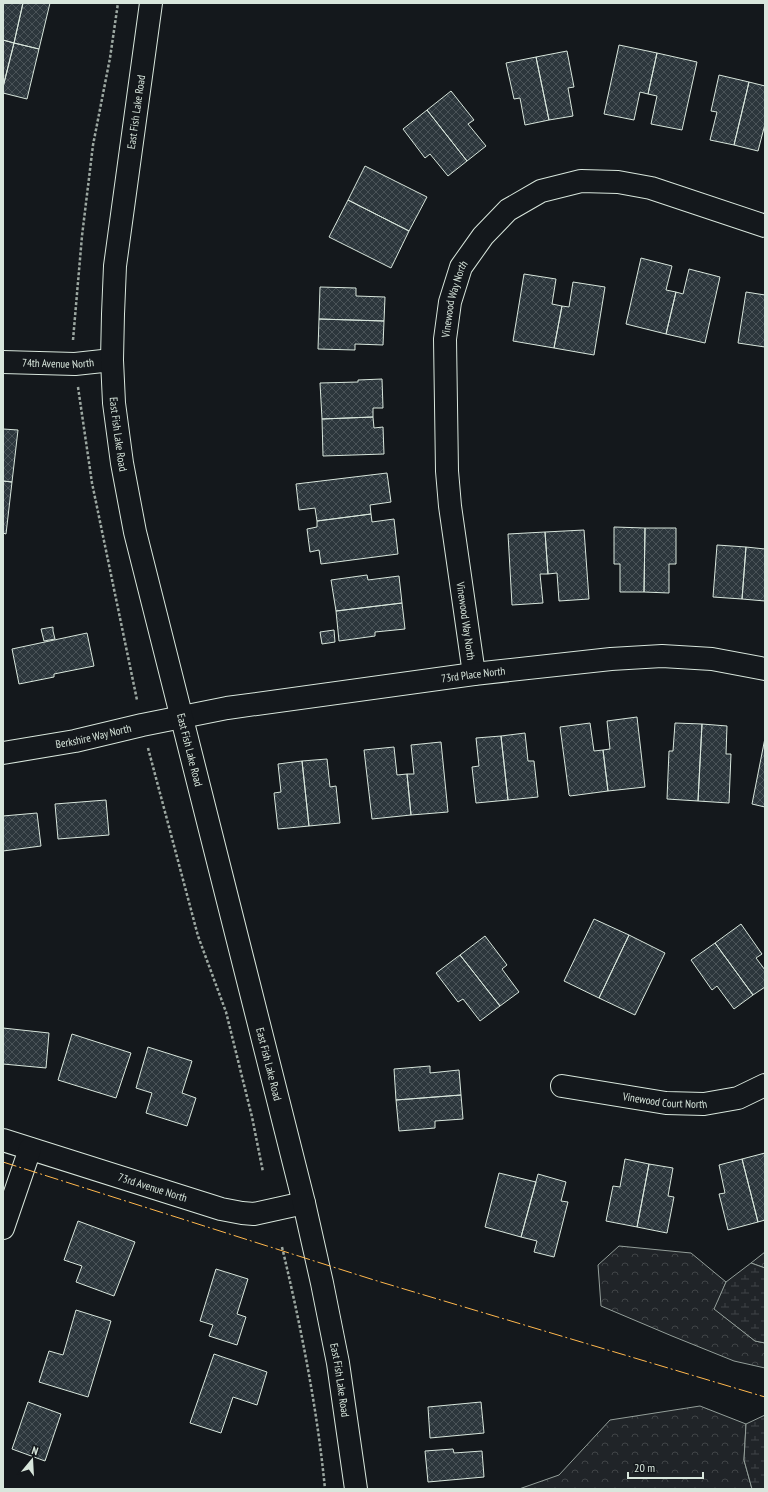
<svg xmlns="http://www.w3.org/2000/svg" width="768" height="1492" font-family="'PT Sans Narrow',sans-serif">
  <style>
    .forest { fill: url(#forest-crowns); stroke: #939e99 }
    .wetland { fill: url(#wetland-marsh); stroke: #939e99 }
    .building { fill: url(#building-cross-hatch); stroke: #d8e6dc }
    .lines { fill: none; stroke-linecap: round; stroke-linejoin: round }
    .minor-casing { stroke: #d8e6dc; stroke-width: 24 }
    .tertiary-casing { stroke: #d8e6dc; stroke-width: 24 }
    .path { stroke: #9da8a2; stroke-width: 2.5; stroke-dasharray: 3 2; stroke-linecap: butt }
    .minor { stroke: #14181c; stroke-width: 22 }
    .tertiary { stroke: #14181c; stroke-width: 22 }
    .power { stroke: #ffb74d; stroke-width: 1; stroke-dasharray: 14 3 2 3; stroke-linecap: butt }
    .labels { text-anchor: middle; stroke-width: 3; stroke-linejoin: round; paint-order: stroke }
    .street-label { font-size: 11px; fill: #d8e6dc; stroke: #14181c }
  </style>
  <defs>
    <pattern id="forest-crowns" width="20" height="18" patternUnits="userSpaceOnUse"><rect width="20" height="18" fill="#202428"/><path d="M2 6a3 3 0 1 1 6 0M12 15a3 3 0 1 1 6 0" fill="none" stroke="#404447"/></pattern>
    <pattern id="wetland-marsh" width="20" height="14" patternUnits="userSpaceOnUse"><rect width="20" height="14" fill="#202428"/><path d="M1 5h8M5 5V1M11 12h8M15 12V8" fill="none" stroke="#404447"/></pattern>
    <pattern id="building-cross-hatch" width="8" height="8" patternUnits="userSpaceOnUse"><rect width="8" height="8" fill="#2c363c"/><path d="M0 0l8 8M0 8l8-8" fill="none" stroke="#4a5358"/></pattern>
  </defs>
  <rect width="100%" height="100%" fill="#14181c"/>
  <path class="forest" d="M619 1246 691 1253 726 1282 715 1309 755 1341 765 1343V1368L734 1361 672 1336 601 1306 598 1265Z
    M765 1252V1268L751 1263Z
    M700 1406 746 1424 744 1460 752 1489H519L559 1475 610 1420Z"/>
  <path class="wetland" d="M751 1263 765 1268V1343L755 1341 714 1309 726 1282Z
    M765 1415V1489H752L744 1460 746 1424Z"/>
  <path class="building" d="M3 3H23L14 43 3 40Z
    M23 3H50L39 49 14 43Z
    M3 40 14 43 3 87Z
    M14 43 39 49 27 99 3 93V87Z
    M619 45 657 53 648 94 640 92 634 120 604 114Z
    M567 51 574 87 568 88 573 116 549 120 536 57Z
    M657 53 697 62 682 130 651 124 657 96 648 94Z
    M536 57 549 120 525 125 520 98 514 99 506 63Z
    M719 75 749 82 734 145 710 140 717 112 711 111Z
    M749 82 765 86V124L758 151 734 145Z
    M451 91 474 120 468 124 486 146 467 161 427 110Z
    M427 110 467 161 448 176 430 154 425 158 403 129Z
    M365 166 427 197 409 231 348 200Z
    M348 200 409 231 391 268 329 237Z
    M641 258 672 266 666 290 676 292 666 334 626 324Z
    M689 269 720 277 705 343 666 334 676 292 683 294Z
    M524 274 556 279 552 304 562 306 554 348 513 341Z
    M573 282 605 287 594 355 554 348 562 306 569 307Z
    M320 287 356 288V296L385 297 384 321 319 319Z
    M746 292 765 295V347L738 343Z
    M319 319 384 321 383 345 355 344V350L318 349Z
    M382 379 383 408H373V417L322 419 320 383 358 382V380Z
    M373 417 374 428 383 427 384 454 323 456 322 419Z
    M3 429 18 430 12 482 3 481Z
    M387 473 391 502 370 505 371 514 317 521 315 508 299 510 296 484Z
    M3 481 12 482 6 534 3 533Z
    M371 514 372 522 394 519 398 554 321 564 319 550 310 552 307 529 317 527V521Z
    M614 527 645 528 644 592H620V564H614Z
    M645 528H676V564H669V593L644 592Z
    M584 530 589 599 559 601 557 573 548 574 545 532Z
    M545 532 548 574H540L543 603 512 605 508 534Z
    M717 545 746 547 742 599 713 597Z
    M746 547 765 549V601L742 599Z
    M367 575 368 580 399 576 402 603 336 611 331 580Z
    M402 603 405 629 375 632V636L339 641 336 611Z
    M53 627V631L55 639 44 641 41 629Z
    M334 630 335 642 322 644 320 632Z
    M87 633 94 666 54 674V677L19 684 12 649Z
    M637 717 645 787 608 791 603 750 610 749 607 721Z
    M590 723 594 751 603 750 608 791 570 796 569 795 560 727Z
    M675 723 702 724 698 801 667 799 669 751H673Z
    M702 724 727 726 726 754H731L729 803 698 801Z
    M525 733 528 761H534L538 797 508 800 501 736Z
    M501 736 508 800 476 803 472 767 479 766 476 738Z
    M765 738V807L752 804Z
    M441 742 448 812 411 815 407 774H414L411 745Z
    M394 747 397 775 407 774 411 815 372 819 364 750Z
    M327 759 330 787 336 786 340 823 309 826 302 761Z
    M302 761 309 826 278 829 274 793 281 792 278 764Z
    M106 800 109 835 58 839 55 804Z
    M37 813 41 846 3 851V816Z
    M594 919 629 935 599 998 564 981Z
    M741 924 762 954 756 958 765 970V987L753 995 715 943Z
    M629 935 665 953 635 1015 599 998Z
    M485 936 507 965 502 969 519 992 500 1006 460 955Z
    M715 943 753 995 734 1009 717 986 712 990 691 960Z
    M460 955 500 1006 480 1021 463 999 458 1002 436 973Z
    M3 1028 49 1033 46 1068 3 1064Z
    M72 1034 131 1053 116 1098 58 1080Z
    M148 1047 192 1061 182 1093 196 1098 187 1126 146 1113 152 1093 136 1088Z
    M430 1066V1073L459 1070 461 1095 396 1100 394 1069Z
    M461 1095 463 1119 435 1121V1128L399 1131 396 1100Z
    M765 1153V1220L758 1222 742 1159Z
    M625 1159 649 1164 637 1227 606 1221 613 1186 620 1187Z
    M742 1159 758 1222 728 1230 719 1194 725 1193 719 1165Z
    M649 1164 673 1168 668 1196 674 1197 667 1233 637 1227Z
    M499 1173 536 1182 521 1237 485 1227Z
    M538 1174 566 1182 561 1201 568 1202 554 1257 534 1252 537 1241 521 1237Z
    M78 1221 135 1242 114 1296 76 1282 82 1266 64 1260Z
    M216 1269 248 1279 237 1314 246 1317 237 1345 209 1336 213 1325 200 1321Z
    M76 1310 111 1321 88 1397 39 1382 49 1351 63 1355Z
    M214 1354 267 1372 257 1405 233 1397 221 1433 190 1423Z
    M28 1402 61 1414 45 1461 12 1449Z
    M481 1402 484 1433 430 1438 428 1407Z
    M453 1449 454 1453 482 1451 484 1477 428 1482 425 1451Z"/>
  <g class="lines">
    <g class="minor-casing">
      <g id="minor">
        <path id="s1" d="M3 362 75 364 112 360"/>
        <path id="s2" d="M474 674 450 506 447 471 445 339 450 302 461 267 483 236 508 210 541 191 581 181 618 182 651 188 765 226"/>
        <path id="s3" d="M3 753 75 741 142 725 227 708 474 674 611 659 662 656 712 659 765 669"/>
        <path id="s4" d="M562 1086 666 1103 704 1104 738 1098 765 1085"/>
        <path id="s5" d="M3 1140 221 1209 242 1213 254 1214 304 1203"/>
        <path d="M3 1228 30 1149"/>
      </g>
    </g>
    <g class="tertiary-casing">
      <g id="tertiary">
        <path id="s6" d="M151 3 115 266 113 314 112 360 114 403 122 463 135 532 304 1203 322 1283 338 1363 356 1489"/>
      </g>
    </g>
    <path class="path" d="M73 340 82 236 93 145 110 58 118 3
      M78 387 92 483 137 700
      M148 748 198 936 226 1012 252 1117 263 1172
      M282 1247C301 1327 317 1407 325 1489"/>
    <use href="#minor" class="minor"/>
    <use href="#tertiary" class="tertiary"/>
    <path class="power" d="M3 1162 374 1280 765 1397"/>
  </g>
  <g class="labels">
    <g class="street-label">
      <text transform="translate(136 112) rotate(-82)" y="4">East Fish Lake Road</text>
      <text dy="4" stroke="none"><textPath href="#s2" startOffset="378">Vinewood Way North</textPath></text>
      <text dy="4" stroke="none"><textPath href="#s1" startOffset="55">74th Avenue North</textPath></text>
      <text dy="4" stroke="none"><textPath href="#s6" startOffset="434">East Fish Lake Road</textPath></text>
      <text transform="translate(466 621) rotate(82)" y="4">Vinewood Way North</text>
      <text dy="4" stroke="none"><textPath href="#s3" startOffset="477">73rd Place North</textPath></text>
      <text dy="4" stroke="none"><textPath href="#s3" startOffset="92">Berkshire Way North</textPath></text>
      <text dy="4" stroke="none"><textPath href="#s6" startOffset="758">East Fish Lake Road</textPath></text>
      <text dy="4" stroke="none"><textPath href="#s6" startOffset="1082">East Fish Lake Road</textPath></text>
      <text dy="4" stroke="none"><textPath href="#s4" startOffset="104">Vinewood Court North</textPath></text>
      <text dy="4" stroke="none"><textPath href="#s5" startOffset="157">73rd Avenue North</textPath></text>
      <text dy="4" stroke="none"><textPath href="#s6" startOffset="1406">East Fish Lake Road</textPath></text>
    </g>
  </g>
  <rect width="768" height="1492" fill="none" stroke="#d8e6dc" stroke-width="8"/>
  <g transform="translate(32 1460) rotate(18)" stroke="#14181c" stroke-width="3" paint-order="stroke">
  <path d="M0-3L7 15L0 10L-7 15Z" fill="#d8e6dc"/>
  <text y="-6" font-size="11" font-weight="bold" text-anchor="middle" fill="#d8e6dc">N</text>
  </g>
  <path d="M628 1472v6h75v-6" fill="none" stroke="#d8e6dc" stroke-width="2"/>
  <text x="634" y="1472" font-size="12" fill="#d8e6dc" stroke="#14181c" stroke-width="3" paint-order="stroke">20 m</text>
</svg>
